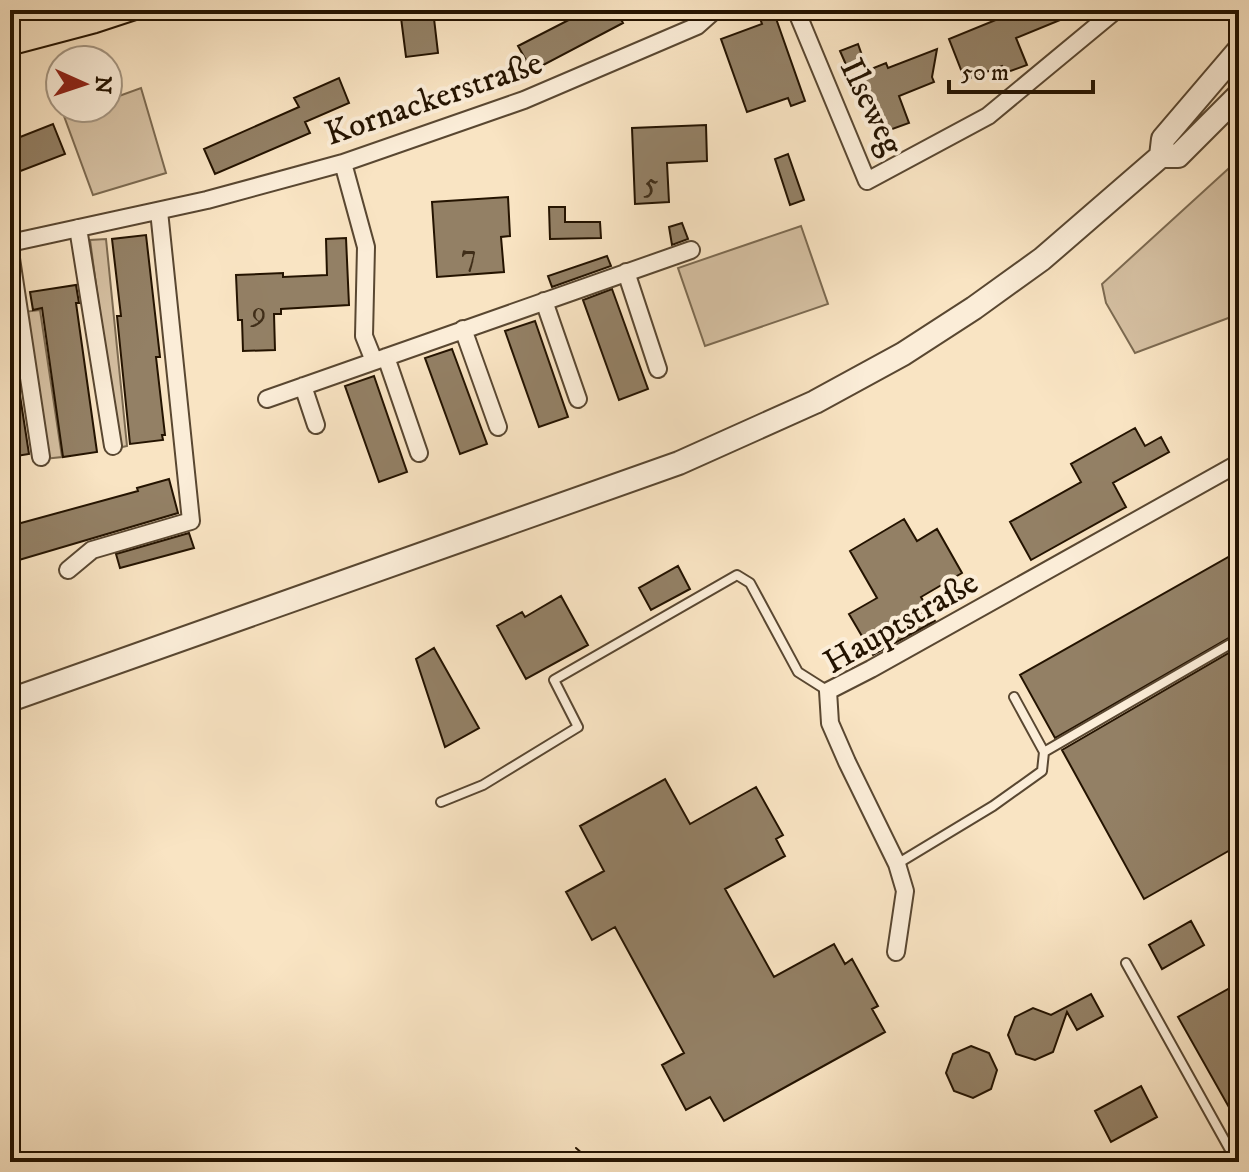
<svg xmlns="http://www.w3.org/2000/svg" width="1249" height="1172" font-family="'IM FELL DW Pica',serif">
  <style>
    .green { fill: #d5c0a2; stroke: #7c6a51; stroke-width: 2 }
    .building { fill: #938065; stroke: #241300; stroke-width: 2 }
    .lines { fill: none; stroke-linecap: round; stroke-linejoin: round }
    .service-casing { stroke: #594731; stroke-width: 12 }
    .minor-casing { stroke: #594731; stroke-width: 20 }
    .tertiary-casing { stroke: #594731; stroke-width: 26 }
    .service { stroke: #fbedd8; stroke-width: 8 }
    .minor { stroke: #fbedd8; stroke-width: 16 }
    .tertiary { stroke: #fbedd8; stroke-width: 22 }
    .tram { stroke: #241300; stroke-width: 2 }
    .labels { text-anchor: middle; stroke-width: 8; stroke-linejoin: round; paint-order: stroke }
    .number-label { font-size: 30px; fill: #402e19 }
    .street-label { font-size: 34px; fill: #241300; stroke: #fbedd8 }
  </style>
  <rect width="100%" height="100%" fill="#f9e4c3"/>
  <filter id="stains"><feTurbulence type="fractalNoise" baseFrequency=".0025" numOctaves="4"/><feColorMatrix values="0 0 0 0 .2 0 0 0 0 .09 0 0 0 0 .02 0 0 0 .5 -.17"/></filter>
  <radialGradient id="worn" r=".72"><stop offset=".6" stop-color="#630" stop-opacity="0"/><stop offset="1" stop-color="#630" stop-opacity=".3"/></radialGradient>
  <path class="green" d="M141 88 166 173 93 195 64 116 86 108H108V100Z
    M1239 159V314L1135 353 1106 303 1102 284Z
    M801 226 828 304 705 346 678 268Z
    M106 239 127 446 118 448 90 240Z
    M40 310 62 457 44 459 23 312Z"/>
  <path class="building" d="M400 10H433L438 53 406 57Z
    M588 10H616L623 23 532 71 518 46Z
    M757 10H773L805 101 791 106 788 98 747 112 721 39 762 24Z
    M1020 10 1082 11 1016 38 1027 65 1005 73 1002 66 965 80 949 39Z
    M858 44 864 61 847 67 840 51Z
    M937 49 932 77 934 82 899 96 909 123 884 132 861 73 886 63 888 68Z
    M339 78 349 103 305 122 310 133 215 174 204 149 299 107 294 98Z
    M53 124 65 154 10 175V141Z
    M706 125 707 161 667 163 669 202 635 204 632 128Z
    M788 154 804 200 790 205 775 159Z
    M508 197 510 236 501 237 504 272 437 277 432 202Z
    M549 207H565V222H600L601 238 550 239Z
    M682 223 688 239 672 245 669 227Z
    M146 235 160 357H156L165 435H162L163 440 130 444 117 316H121L112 239Z
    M346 238 349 305 281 309V314H274L275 350 243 351 242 320H238L236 275 283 273V277L327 275 326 239Z
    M607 256 611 266 552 287 548 276Z
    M76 285 79 303H76L97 452 63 457 42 308 33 310 30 292Z
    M612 289 648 389 619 400 583 300Z
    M535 321 568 417 539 427 505 331Z
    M452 349 487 444 460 454 425 358Z
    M374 376 407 472 379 482 345 386Z
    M19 389 29 454 10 457V390Z
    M1135 428 1145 446 1161 437 1169 452 1113 483 1126 507 1031 560 1010 522 1081 482 1071 464Z
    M169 479 178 513 19 560 10 526 138 491 137 488Z
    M904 519 917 541 937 529 962 573 921 597 935 621 873 655 849 614 877 598 850 551Z
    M189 533 194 548 120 568 116 554Z
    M1239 551V632L1055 738 1020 675Z
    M678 566 690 589 651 610 639 588Z
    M561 596 588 645 526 679 497 626 522 612 525 617Z
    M1239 647V845L1144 899 1062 750Z
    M434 648 479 728 445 747 416 659Z
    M665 779 690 824 756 787 783 835 776 839 785 856 725 889 774 977 834 944 845 964 852 959 878 1006 872 1009 885 1032 724 1121 710 1097 686 1110 662 1065 684 1053 615 927 592 940 566 892 604 871 580 826Z
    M1191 921 1204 945 1162 969 1149 945Z
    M1239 983V1125L1178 1017Z
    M1091 994 1103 1016 1077 1030 1067 1012 1053 1052 1035 1060 1016 1054 1008 1035 1015 1017 1033 1008 1051 1015Z
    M971 1046 989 1053 997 1070 991 1089 973 1098 954 1091 946 1073 953 1054Z
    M1141 1086 1157 1117 1111 1142 1095 1111Z"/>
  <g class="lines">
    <g class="service-casing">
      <path id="service" d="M1044 752 1239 639
        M441 802 483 785 578 727 554 680 737 575 750 583 798 672 828 691
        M897 864 993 806 1042 771 1044 752 1014 697
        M1126 963 1234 1157
        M1224 1162 1234 1157 1237 1162"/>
    </g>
    <g class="minor-casing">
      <path id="minor" d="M796 10 867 181 988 116 1116 10
        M343 163 366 247 364 336 374 361
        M78 228 113 446
        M10 243 207 200 343 163 524 100 697 26 715 10
        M10 252 41 457
        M626 272 658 369
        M544 301 578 399
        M463 329 498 427
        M386 357 419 453
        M303 386 316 425
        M267 399 691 250
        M68 570 92 550 191 521 159 211
        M896 952 905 891 897 864 847 762 830 723 828 691 871 669 1239 463"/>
    </g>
    <g class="tertiary-casing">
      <path id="tertiary" d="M1161 156 1163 139 1239 50
        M10 700 679 463 815 402 903 354 974 308 1042 259 1161 156H1178L1239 95"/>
    </g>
    <use href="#service" class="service"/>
    <use href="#minor" class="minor"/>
    <use href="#tertiary" class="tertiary"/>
    <path class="tram" d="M10 56 97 33 167 10
      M576 1148 592 1162"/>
  </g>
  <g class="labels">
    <g class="number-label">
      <text x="651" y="193">5</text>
      <text x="469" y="265">7</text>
      <text x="259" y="321">9</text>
    </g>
    <g class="street-label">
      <text transform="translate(433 97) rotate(-19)" y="12">Kornackerstraße</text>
      <text transform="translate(873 106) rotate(64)" y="12">Ilseweg</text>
      <text transform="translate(900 621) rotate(-30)" y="12">Hauptstraße</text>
    </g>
  </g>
  <rect width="1249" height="1172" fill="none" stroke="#f9e4c3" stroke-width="40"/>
  <rect x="12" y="12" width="1225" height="1148" fill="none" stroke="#241300" stroke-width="4"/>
  <rect x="20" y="20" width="1209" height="1132" fill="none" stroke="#241300" stroke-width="2"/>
  <g transform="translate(84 84) rotate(93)"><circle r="38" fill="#fbedd8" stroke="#a59682" stroke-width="2"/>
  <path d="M0-6L14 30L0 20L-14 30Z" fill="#8f2418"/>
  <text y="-12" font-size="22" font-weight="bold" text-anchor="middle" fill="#241300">N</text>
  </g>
  <path d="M949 80v12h144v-12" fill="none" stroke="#241300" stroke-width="4"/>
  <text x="961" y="80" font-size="24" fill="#241300" stroke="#fbedd8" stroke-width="6" paint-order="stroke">50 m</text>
  <rect width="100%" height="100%" filter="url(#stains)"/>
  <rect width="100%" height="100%" fill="url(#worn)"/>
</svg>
